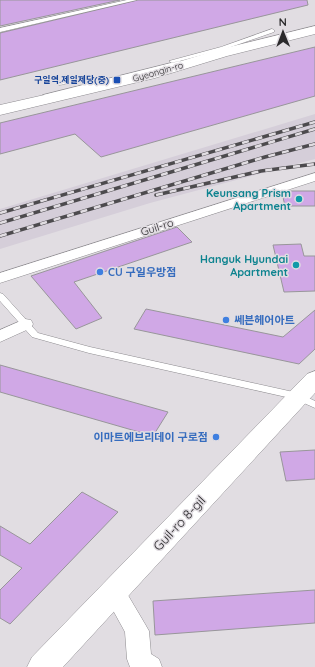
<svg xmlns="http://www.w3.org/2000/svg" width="315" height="667" font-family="Quicksand,'Noto Sans KR',sans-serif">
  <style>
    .built { fill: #d5ced9 }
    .building { fill: #d0a8e6; stroke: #98969a }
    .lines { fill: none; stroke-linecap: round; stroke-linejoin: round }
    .lane-casing { stroke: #8e8c90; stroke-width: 1 }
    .street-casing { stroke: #8e8c90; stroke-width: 1 }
    .secondary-casing { stroke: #8e8c90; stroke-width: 1 }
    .primary-casing { stroke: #8e8c90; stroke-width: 1 }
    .lane { fill: #fff; fill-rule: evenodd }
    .street { fill: #fff; fill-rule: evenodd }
    .secondary { fill: #fff; fill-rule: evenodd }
    .primary { fill: #fff; fill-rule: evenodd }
    .rail-casing { stroke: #4d4b4e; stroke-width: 3.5 }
    .rail { stroke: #e1dde2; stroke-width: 2.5; stroke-dasharray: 7; stroke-linecap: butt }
    .transit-dot { fill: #1a4fb4; stroke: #e1dde2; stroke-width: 1.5 }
    .culture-dot { fill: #0f9aa8; stroke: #e1dde2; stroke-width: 1.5 }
    .shop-dot { fill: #3f7fe0; stroke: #e1dde2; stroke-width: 1.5 }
    .labels { text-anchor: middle; stroke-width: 3; stroke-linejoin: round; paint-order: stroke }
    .far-street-label { font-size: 9px; fill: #2b2a2c; stroke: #e1dde2 }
    .far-transit-label { font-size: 9px; font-weight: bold; fill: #164399; stroke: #e1dde2; text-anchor: end }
    .culture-label { font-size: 11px; font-weight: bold; fill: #0d838f; stroke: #e1dde2; text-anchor: end }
    .street-label { font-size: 11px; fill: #2b2a2c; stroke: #e1dde2 }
    .shop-label { font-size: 11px; font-weight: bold; fill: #366cbe; stroke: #e1dde2; text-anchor: start }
    .near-street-label { font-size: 13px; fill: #2b2a2c; stroke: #e1dde2 }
  </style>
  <rect width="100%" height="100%" fill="#e1dde2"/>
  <path class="built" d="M315 114V159L150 203 0 249V209Z"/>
  <path class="building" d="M0 0H120L0 26Z
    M138 0H307L308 5 0 80V33Z
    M315 47V96L101 157 75 134 0 154V123Z
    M288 191H315V206H285L282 193Z
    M177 227 192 242 74 282 102 318 76 329 31 276Z
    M301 244 304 256H315V291L284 292 273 245Z
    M146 309 283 337 315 310V349L299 364 134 329Z
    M0 365 168 412 153 436 0 392Z
    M315 450V479L286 481 280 452Z
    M82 492 118 512 10 624 0 618V590L22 568 0 555V526L30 544Z
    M315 590V623L155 635 153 601Z"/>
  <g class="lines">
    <g class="lane-casing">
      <path id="lane" d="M127 0H137L0 32V28Z
        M272 29 274 30V32L225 49 172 63 169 61 221 47Z
        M179 61 181 62V64L46 97 43 95Z
        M86 78 89 80 88 81 59 85 56 83 59 81Z
        M0 293 3 294 38 333 90 347 298 393 315 401V408L295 399 89 353 32 337 0 301Z"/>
    </g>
    <g class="street-casing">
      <path id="street" d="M315 173V181L0 283V273Z
        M25 319 31 320 33 324 31 328 0 342V330Z
        M114 582 122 585 145 624 149 631 151 654 159 659 162 667H130L127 659 125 632 103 592 106 585Z"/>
    </g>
    <g class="secondary-casing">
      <path id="secondary" d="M315 371V393L63 667H27L32 657 307 374Z"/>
    </g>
    <g class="primary-casing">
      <path id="primary" d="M315 26V34L227 56 155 78 0 115V105L146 72 217 50Z"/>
    </g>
    <use href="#lane" class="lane"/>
    <use href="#street" class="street"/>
    <use href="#secondary" class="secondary"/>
    <use href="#primary" class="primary"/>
    <g class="rail-casing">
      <path id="rail" d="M156 195 261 171 315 164
        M0 213 315 122
        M0 223 315 129
        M0 236 265 157 315 144"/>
    </g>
    <use href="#rail" class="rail"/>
  </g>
  <rect class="transit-dot" x="113" y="76" width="8" height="8" rx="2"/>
  <g class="culture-dot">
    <circle cx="299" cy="199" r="4"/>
    <circle cx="296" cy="265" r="4"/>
  </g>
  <g class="shop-dot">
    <circle cx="100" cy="272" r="4"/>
    <circle cx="226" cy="320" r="4"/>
    <circle cx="216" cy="437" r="4"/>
  </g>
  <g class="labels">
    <g class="far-street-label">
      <text transform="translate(158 72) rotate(-16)" y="3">Gyeongin-ro</text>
    </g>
    <g class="far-transit-label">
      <text x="109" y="83">구일역.제일제당(중)</text>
    </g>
    <g class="culture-label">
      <text x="291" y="197">Keunsang Prism<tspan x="291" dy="13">Apartment</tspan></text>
      <text x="288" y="263">Hanguk Hyundai<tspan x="288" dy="13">Apartment</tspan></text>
    </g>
    <g class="street-label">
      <text transform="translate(157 227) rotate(-18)" y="4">Guil-ro</text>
    </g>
    <g class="shop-label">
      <text x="108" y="276">CU 구일우방점</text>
      <text x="234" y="324">쎄븐헤어아트</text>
      <text x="208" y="441" text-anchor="end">이마트에브리데이 구로점</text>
    </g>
    <g class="near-street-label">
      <text transform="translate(179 523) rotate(-47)" y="5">Guil-ro 8-gil</text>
    </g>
  </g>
  <g transform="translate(283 32) rotate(359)" stroke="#e1dde2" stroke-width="3" paint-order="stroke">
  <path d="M0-3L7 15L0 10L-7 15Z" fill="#2b2a2c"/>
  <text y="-6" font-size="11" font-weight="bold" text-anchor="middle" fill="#2b2a2c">N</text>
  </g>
</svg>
